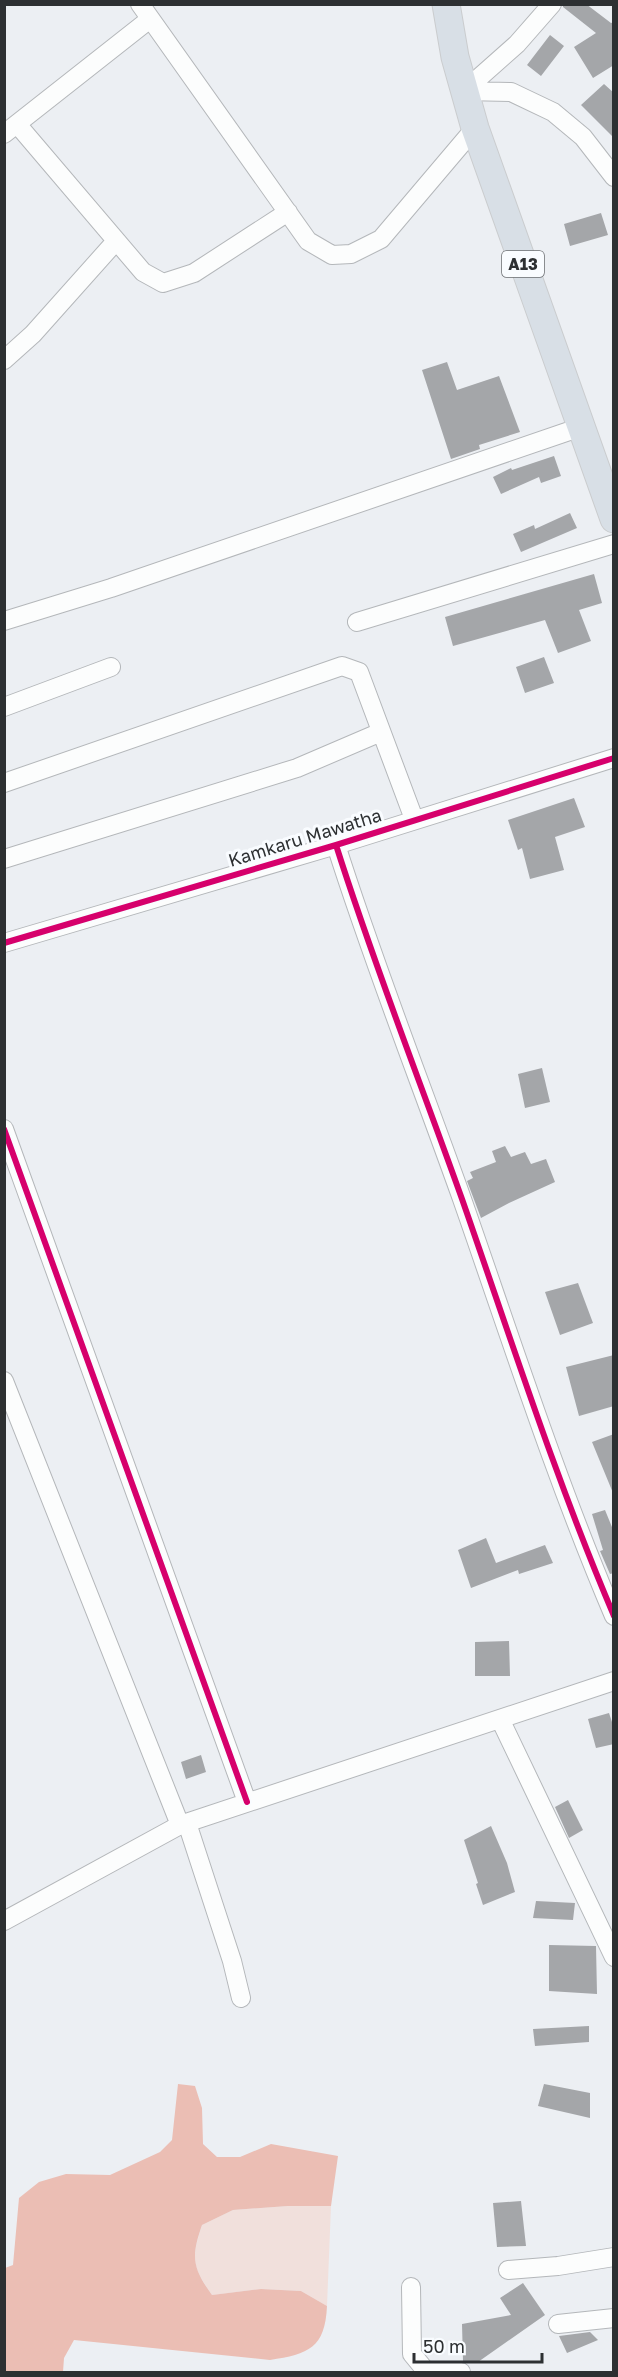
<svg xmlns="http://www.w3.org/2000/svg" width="618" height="2377" font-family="'Golos Text',sans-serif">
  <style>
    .green { fill: #f1e0dc }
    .forest { fill: #ebbeb4 }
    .building { fill: #a4a6a9 }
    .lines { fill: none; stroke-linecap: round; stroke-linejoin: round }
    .minor-casing { stroke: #b4b7ba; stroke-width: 20 }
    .highway-casing { stroke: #caccce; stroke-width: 29 }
    .minor { stroke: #fcfdfd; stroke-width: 18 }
    .highway { stroke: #d8dfe6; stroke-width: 27 }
    .cycleway-casing { stroke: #f9fcff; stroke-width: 10 }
    .cycleway { stroke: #d6006c; stroke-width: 6 }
    .labels { text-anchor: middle; stroke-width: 6; stroke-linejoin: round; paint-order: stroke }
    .shield { fill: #f9fcff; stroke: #6a6d70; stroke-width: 1.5 }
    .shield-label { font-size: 16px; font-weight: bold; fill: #2d3032 }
    .street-label { font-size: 18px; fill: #2d3032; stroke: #f9fcff }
  </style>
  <rect width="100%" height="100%" fill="#eceff3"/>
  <path class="green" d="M288 2206H331L327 2306 301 2291 261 2289 212 2295C192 2266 191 2259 202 2225L233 2210Z"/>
  <path class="forest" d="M178 2084 195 2086 202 2108 203 2144 217 2157H240L271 2144 338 2156 331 2206H288L233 2210 202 2225C191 2257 192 2267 212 2295L261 2289 301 2291 327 2306C325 2348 309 2354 270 2360L74 2340 64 2358 63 2372H5V2268L13 2265 19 2198 39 2182 66 2174 110 2175 160 2152 172 2140Z"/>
  <path class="building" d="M563 4H586L611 23 614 22V65L593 78 574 47 596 33 563 7Z
    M550 35 564 46 541 76 527 65Z
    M604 84 614 93V138L581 105Z
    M601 213 608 235 570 246 564 224Z
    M447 362 457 390 499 376 520 432 479 445 480 449 451 459 422 370Z
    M554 456 561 476 541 483 539 477 501 494 493 477 511 468 512 470Z
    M570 513 577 528 521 552 513 534 534 525 535 529Z
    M594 574 602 603 579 610 591 641 558 653 545 620 453 646 445 617Z
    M544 657 554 683 525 693 516 667Z
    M574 798 585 827 555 837 564 870 530 879 522 848 518 850 508 820Z
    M542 1068 550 1102 525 1108 518 1074Z
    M505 1146 511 1157 525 1152 531 1164 546 1159 555 1182 509 1203 481 1218 467 1181 473 1178 470 1172 496 1162 492 1151Z
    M578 1283 593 1323 560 1335 545 1292Z
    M614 1355V1406L579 1416 566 1367Z
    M614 1434V1493H613L592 1442Z
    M605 1510 614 1532V1573L610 1574 600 1551 603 1550 592 1514Z
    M486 1538 496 1563 545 1545 553 1563 519 1574 518 1570 471 1588 458 1550Z
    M509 1641 510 1676H475V1642Z
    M609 1713 614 1728V1744L596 1748 588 1719Z
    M201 1755 206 1772 186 1779 181 1762Z
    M568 1800 583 1830 569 1838 555 1807Z
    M491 1826 507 1863 515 1892 483 1905 476 1884 478 1883 464 1840Z
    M536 1901 575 1903 573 1920 533 1918Z
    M549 1945 596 1946 597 1994 549 1991Z
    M589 2026V2042L535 2046 533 2029Z
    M544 2084 590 2093V2118L538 2106Z
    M521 2201 526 2246 497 2247 493 2203Z
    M523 2283 545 2315 478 2362 463 2361 462 2324 511 2315 500 2298Z
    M590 2332 598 2340 567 2353 559 2336Z"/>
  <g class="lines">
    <g class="minor-casing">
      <path id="minor" d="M140 4 308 241 332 255 351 254 381 239 475 128
        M464 91 511 92 553 112 583 137 614 177
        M464 91 517 44 552 4
        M17 124 143 272 163 283 194 273 288 212
        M4 134 150 19
        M4 360 33 334 116 241
        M4 621 111 588 581 427
        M357 622 614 544
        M4 707 111 667
        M4 783 342 666 359 672 414 819
        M336 845C374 965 420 1081 462 1199 511 1339 556 1480 614 1616
        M4 859 297 768 381 732
        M4 943 336 845 614 758
        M4 1129 247 1802
        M4 1381 180 1825
        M500 1719 614 1957
        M187 1823 232 1961 241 1998
        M4 1921 180 1825 614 1681
        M508 2270 558 2266 614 2257
        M411 2287 412 2354 426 2371 461 2372
        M558 2324 614 2318"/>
    </g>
    <g class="highway-casing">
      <path id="highway" d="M446 4 455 57 475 128 614 519"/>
    </g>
    <use href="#minor" class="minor"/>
    <use href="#highway" class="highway"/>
    <g class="cycleway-casing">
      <path id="cycleway" d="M336 845C374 965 420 1081 462 1199 511 1339 556 1480 614 1616
        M4 943 336 845 614 758
        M4 1129 247 1802"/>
    </g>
    <use href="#cycleway" class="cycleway"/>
  </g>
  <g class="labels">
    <rect class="shield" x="502" y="251" width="42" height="26" rx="4.5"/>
    <g class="shield-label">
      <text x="523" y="270">A13</text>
    </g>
    <g class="street-label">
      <text transform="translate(305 838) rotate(-17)" y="6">Kamkaru Mawatha</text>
    </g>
  </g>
  <rect width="618" height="2377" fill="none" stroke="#2d3032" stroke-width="12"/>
  <path d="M414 2353v9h128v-9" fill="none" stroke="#2d3032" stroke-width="3"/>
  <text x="423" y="2353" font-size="18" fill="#2d3032" stroke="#f9fcff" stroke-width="4.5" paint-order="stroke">50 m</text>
</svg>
